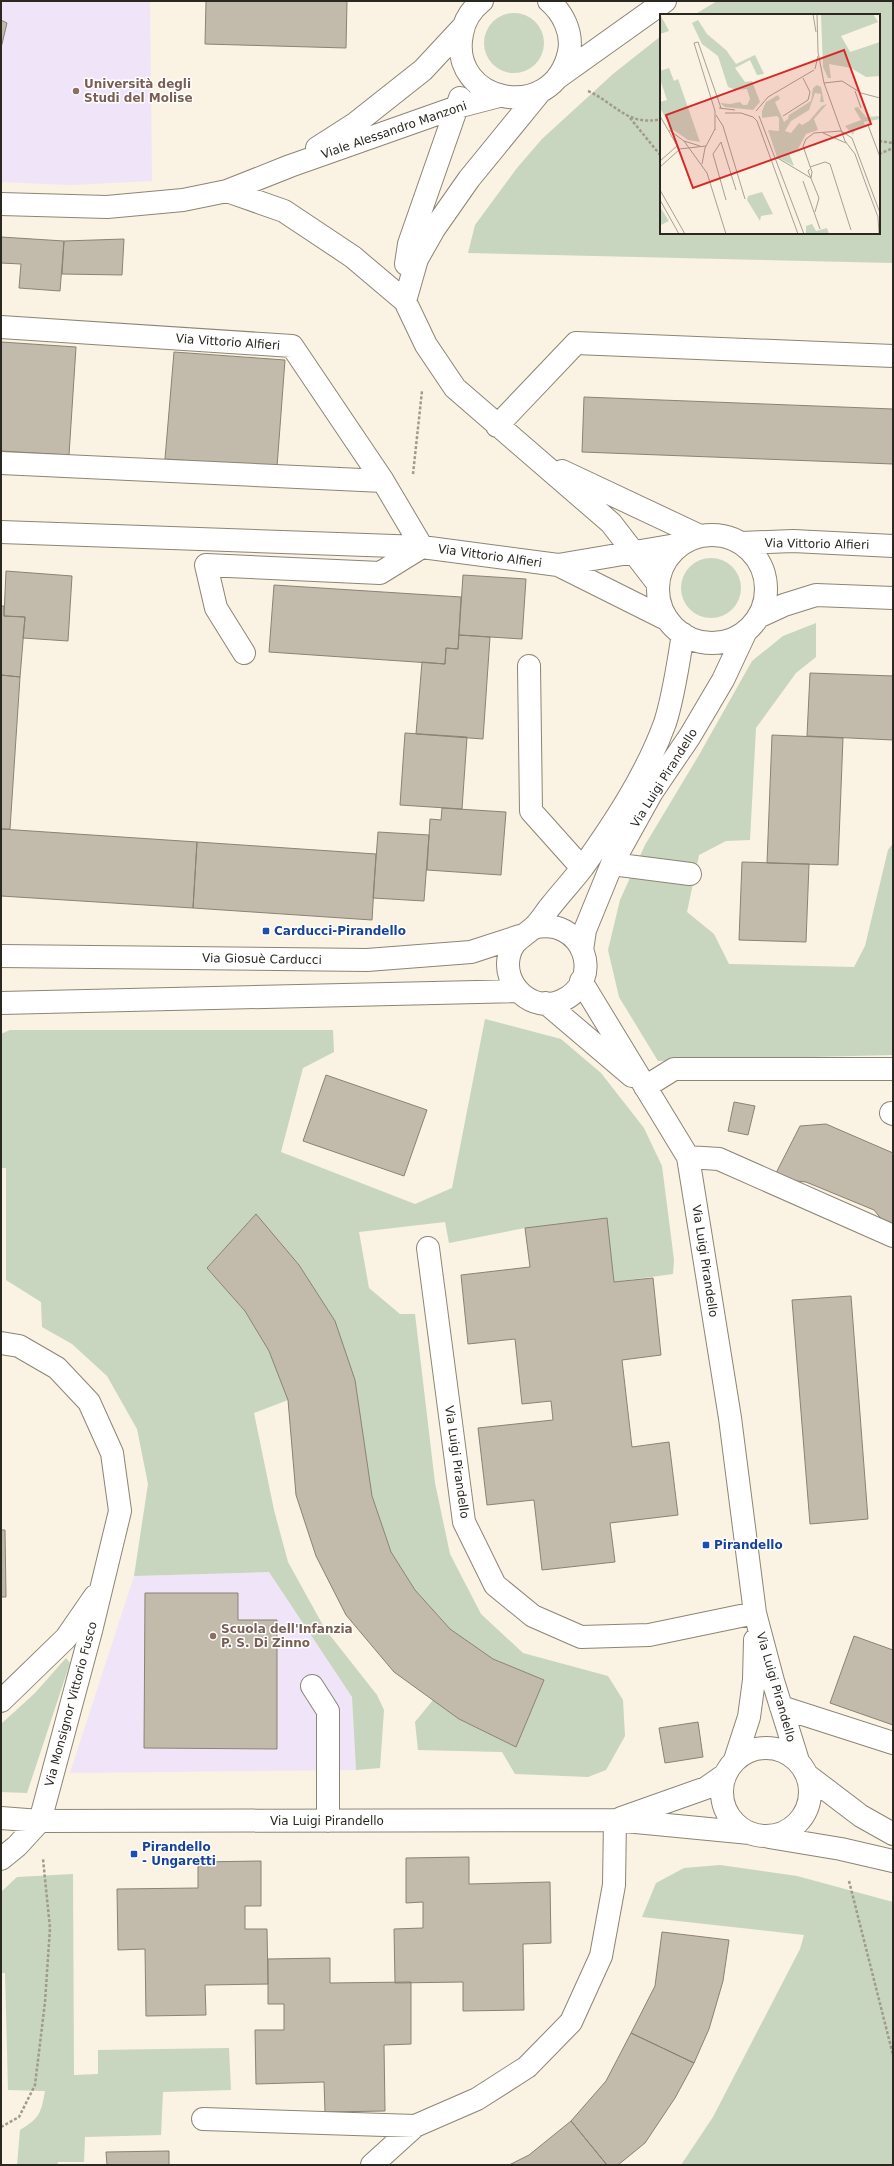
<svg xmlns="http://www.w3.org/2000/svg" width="894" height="2166" font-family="'DejaVu Sans',sans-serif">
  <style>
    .education { fill: #f0e4f8 }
    .grass { fill: #c8d5bf }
    .building { fill: #c2baab; stroke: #8a8375 }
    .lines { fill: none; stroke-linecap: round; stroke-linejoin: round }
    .minor-casing { stroke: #8c8576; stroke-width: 24 }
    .path { stroke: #a09a8f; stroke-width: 2.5; stroke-dasharray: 3 2; stroke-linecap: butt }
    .minor { stroke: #fff; stroke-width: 22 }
    .education-dot { fill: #8d6e63; stroke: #fff; stroke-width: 1.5 }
    .transit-dot { fill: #1a4fb4; stroke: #fff; stroke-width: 1.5 }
    .labels { text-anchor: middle; stroke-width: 3; stroke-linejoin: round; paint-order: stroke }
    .education-label { font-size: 12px; font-weight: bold; fill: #785e54; stroke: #fff; text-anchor: start }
    .street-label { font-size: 12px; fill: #2b2822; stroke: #fff }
    .transit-label { font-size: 12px; font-weight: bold; fill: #164399; stroke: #fff; text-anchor: start }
    .inset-road { fill: none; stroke: #a7a195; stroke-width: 1 }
    .view { fill: #d62828; fill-opacity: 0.15; stroke: #d62828; stroke-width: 2 }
    .inset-edge { fill: none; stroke: #2b2822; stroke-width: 2 }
  </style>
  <rect width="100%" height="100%" fill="#faf2e2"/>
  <path class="education" d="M1 1H150L152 181 70 185 1 182Z
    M269 1572 352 1697 356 1770 70 1773 134 1576Z"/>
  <path class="grass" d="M717 1H893V263L468 253 475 225 517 168 542 139 613 74 661 36V233H879V15H694Z
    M484 43a30 30 0 1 1 60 0a30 30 0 1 1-60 0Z
    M681 588a30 30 0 1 1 60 0a30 30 0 1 1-60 0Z
    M816 623V657L796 673 756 728 750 840 726 841 699 855 687 912 714 934 729 964 854 967 865 946 888 850 893 843V1055L658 1061 619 997 608 950 620 900 645 845 699 755 752 661 783 636Z
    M485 1019 561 1039 601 1073 644 1128 662 1166 674 1260 673 1274 614 1282 607 1218 525 1228 449 1243 445 1222 359 1232 369 1288 400 1314H415L435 1483 450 1554 481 1614 523 1653 608 1676 623 1700 625 1736 606 1770 588 1777 515 1774 502 1752 418 1750 415 1722 433 1700 459 1719 516 1747 544 1680 493 1659 450 1629 415 1590 391 1552 372 1496 355 1380 335 1321 299 1265 256 1215 207 1268 245 1311 269 1351 288 1400 254 1413 274 1510 288 1562 325 1629 377 1695 384 1710 380 1768 356 1770 352 1697 269 1572 134 1576 148 1484 137 1429 107 1376 72 1344 42 1327 41 1302 6 1280V1168H1V1034L10 1030H333L334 1052 303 1068 281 1152 415 1204 452 1188Z
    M66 1658 70 1663 27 1793 1 1792V1724L35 1693Z
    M720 1865 797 1876 893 1902V2165H681L713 2117 800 1949 804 1935 642 1917 656 1883 684 1868Z
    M73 1874 74 2075 98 2074V2050L229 2048 231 2090 163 2092 161 2135 85 2137 84 2162H58L57 2165H17L20 2130C40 2118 41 2113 45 2091L8 2090 5 1973H1V1892L17 1877Z"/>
  <path class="building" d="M206 1H347L346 48 205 44Z
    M1 20 7 23 1 48Z
    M1 237 64 241 60 291 19 288 21 264 1 263Z
    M124 239 122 275 62 274 64 241Z
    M1 342 76 347 69 455 1 451Z
    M174 352 285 360 277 467 165 459Z
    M584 397 893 409V464L582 452Z
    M6 571 72 576 68 641 23 638 25 617 4 616Z
    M463 575 526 579 522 639 459 635Z
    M274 585 461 597 458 649 446 648 445 664 269 652Z
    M1 606H4V616L25 617 20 677 1 675Z
    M459 635 490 637 483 739 416 734 422 662 445 664 446 648 458 649Z
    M810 673 893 676V740L807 736Z
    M1 675 20 677 10 829H1Z
    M405 733 467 737 462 809 400 805Z
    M772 735 843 738 838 865 767 863Z
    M442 808 506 812 501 875 427 870 430 819 441 820Z
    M1 829 197 842 193 908 1 896Z
    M378 832 429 835 424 901 373 898Z
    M197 842 376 854 372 920 193 908Z
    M742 862 809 864 806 942 739 940Z
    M326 1075 427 1110 404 1176 303 1141Z
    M734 1102 755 1106 748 1135 728 1131Z
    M826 1124 893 1153V1223L883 1221 874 1210 806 1182 796 1181 776 1173 800 1126Z
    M256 1214 299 1265 335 1321 355 1380 372 1496 391 1552 415 1590 450 1629 493 1659 544 1680 516 1747 459 1719 394 1672 346 1615 316 1556 296 1495 288 1400 269 1351 245 1311 207 1268Z
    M607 1218 614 1282 653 1278 661 1355 622 1360 632 1447 669 1442 678 1515 610 1523 615 1562 542 1570 534 1500 487 1505 478 1428 553 1420 551 1401 522 1404 515 1339 468 1344 461 1275 530 1267 525 1228Z
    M851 1296 868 1519 810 1524 792 1300Z
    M1 1530H5L6 1597H1Z
    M145 1593H238V1620H277V1749L144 1748Z
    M854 1636 893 1650V1725L830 1703Z
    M698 1722 703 1757 665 1763 659 1728Z
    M469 1857V1884L550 1882 551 1943 523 1944 524 2010 463 2011V1982L395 1983 394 1929 423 1928V1902L406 1903V1858Z
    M261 1861V1906H245V1929H267L268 1984 205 1985 206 2015 146 2016 145 1949 118 1950 117 1889 198 1888V1862Z
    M662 1932 729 1940 723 1981 709 2029 694 2063 631 2033 655 1986Z
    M330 1958V1983L411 1982V2044L384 2045 385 2111 325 2112 324 2082 256 2084 255 2030H284V2004H268V1959Z
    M631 2033 694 2063 675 2098 645 2143 618 2165H607L571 2121 606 2081Z
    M571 2121 607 2165H509L529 2155Z
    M169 2151V2165H107L106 2152Z"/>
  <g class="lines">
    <g class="minor-casing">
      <path id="minor" d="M482 1C472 9 464 21 462 34 448 103 553 125 569 52 573 33 563 13 549 1
        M557 78 665 1
        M317 148 356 123 423 70 463 27
        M227 191 284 211 353 257 405 301 426 345 455 388 611 523 658 584
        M1 204 107 207 183 200 227 191 290 166 457 107 499 96
        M406 264 409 244 460 98
        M405 301 417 259 434 229 469 179 540 92
        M1 327 292 346 383 481
        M497 426 576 343 893 356
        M1 463 383 481 422 547
        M562 471 700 536
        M1 532 422 547 558 565 682 544
        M658 589a54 54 0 1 1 108 0a54 54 0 1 1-108 0Z
        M741 543 793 541 893 546
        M558 565 668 620
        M758 617 784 605 816 595 893 598
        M244 653 216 608 206 565 380 573 422 547
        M529 666 531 811 582 868
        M612 864 690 874
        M533 928C583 915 607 981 561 1001 533 1013 502 986 509 956 512 941 523 937 533 928 540 922 545 913 550 907 561 893 573 880 583 867 615 822 646 775 665 723 674 695 678 664 683 634
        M582 950 585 930 612 864 652 792 690 736 723 680 746 631
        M1 956 367 960 471 952 520 936
        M581 981 688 1157 730 1418 755 1613 773 1681 798 1761
        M1 1003 518 991
        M546 1003 632 1076
        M645 1087 674 1069H893
        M891 1113 893 1114
        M688 1157 719 1159 893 1236
        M428 1248 464 1522 495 1585 533 1616 581 1637 649 1635 755 1613
        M1 1343 19 1346 57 1368 89 1402 112 1453 120 1511 91 1631 40 1821 17 1846 1 1859
        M312 1686 328 1711V1821
        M1 1701 66 1638 95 1596
        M781 1707 893 1743
        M722 1792a44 44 0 1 1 88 0a44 44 0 1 1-88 0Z
        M735 1760 749 1717 754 1680 755 1640
        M807 1775 861 1816 893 1834
        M1 1818 40 1821 615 1820 750 1833
        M621 1818 706 1788 726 1774
        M769 1837 841 1849 893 1861
        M203 2119 415 2126
        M372 2165 415 2126 477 2099 527 2067 571 2022 601 1956 614 1885 615 1820"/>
    </g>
    <path class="path" d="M588 91C615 103 628 127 661 119
      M630 118 661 156
      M879 141 893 143
      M879 154 893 148
      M413 474 422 391
      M849 1881 893 2055
      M1 2127 19 2117 35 2085 45 2002 50 1928 43 1859"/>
    <use href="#minor" class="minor"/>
  </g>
  <g class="education-dot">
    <circle cx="76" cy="91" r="4"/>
    <circle cx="213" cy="1636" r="4"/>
  </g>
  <g class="transit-dot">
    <rect x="262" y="927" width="8" height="8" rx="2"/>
    <rect x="702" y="1541" width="8" height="8" rx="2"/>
    <rect x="130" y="1850" width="8" height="8" rx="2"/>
  </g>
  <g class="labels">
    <g class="education-label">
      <text x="84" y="88">Università degli<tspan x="84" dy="14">Studi del Molise</tspan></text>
      <text x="221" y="1633">Scuola dell'Infanzia<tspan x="221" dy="14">P. S. Di Zinno</tspan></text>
    </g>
    <g class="street-label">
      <text transform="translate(394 130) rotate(-19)" y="4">Viale Alessandro Manzoni</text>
      <text transform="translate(228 342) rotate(4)" y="4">Via Vittorio Alfieri</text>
      <text transform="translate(817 544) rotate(1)" y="4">Via Vittorio Alfieri</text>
      <text transform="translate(490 556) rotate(8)" y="4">Via Vittorio Alfieri</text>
      <text transform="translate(664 778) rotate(-58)" y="4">Via Luigi Pirandello</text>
      <text transform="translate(262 959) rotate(1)" y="4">Via Giosuè Carducci</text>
      <text transform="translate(705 1261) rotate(81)" y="4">Via Luigi Pirandello</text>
      <text transform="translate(457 1462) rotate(82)" y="4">Via Luigi Pirandello</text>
      <text transform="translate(776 1687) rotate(74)" y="4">Via Luigi Pirandello</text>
      <text transform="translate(71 1704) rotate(-75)" y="4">Via Monsignor Vittorio Fusco</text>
      <text x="327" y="1825">Via Luigi Pirandello</text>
    </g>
    <g class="transit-label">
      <text x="274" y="935">Carducci-Pirandello</text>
      <text x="714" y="1549">Pirandello</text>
      <text x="142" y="1851">Pirandello<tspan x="142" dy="14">- Ungaretti</tspan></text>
    </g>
  </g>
  <g transform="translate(660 14)">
    <rect width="220" height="220" fill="#faf2e2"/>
    <path d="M0 0 9 17 0 20ZM213 0 218 8 181 22 190 38 220 28V62L206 63 191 54 169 50 171 64H168L163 53 161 0ZM38 6 47 20 66 36 76 50 95 41 104 60 97 61 90 46 75 54 85 68 92 67 100 88 93 96 65 93 60 89 70 90 80 88 83 91H87L90 85 87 75 76 76 68 73 58 42 42 30 32 9ZM9 54 14 67 18 65 40 128 28 126 12 115 0 94V88L7 86 0 65V57ZM157 71 161 73 164 88H160L161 80 155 79 149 96 131 107 125 117 131 119 139 109 142 111 149 107 162 92 167 90 154 105 158 116 146 120 138 135 129 139 134 152 117 143 108 116 119 117V104L117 102 102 104V97L106 88 118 81 120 85 115 88 124 108 128 105 129 101 151 87 153 74ZM198 93 206 103 220 102V105L204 108 205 111 195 115 193 121 185 112 201 106 194 94ZM0 193 9 207 1 211 0 208Z" fill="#c8d5bf"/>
    <path d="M102 178 113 200 101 202 100 207 87 186 88 182ZM152 210 156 217 167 214 169 220H146V212Z" fill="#c8d5bf"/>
    <path class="inset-road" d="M153 0 156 18M157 0 158 38 164 69 185 127 195 140 205 168 218 203 219 220M155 55 158 42M164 69 182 67 201 79 220 84M195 77 201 94M59 94 75 96M96 97 108 83 154 56M65 99H81L93 103 97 107 138 220M56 101 63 112 85 185M0 102 19 135 46 132M99 102 144 220M123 102 148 86 150 78 143 64M208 111 220 143M9 116 24 127 40 132M55 116V97L34 29 38 28 61 94M181 117 192 124 220 199M163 119 186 129M24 127 47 159 66 220M61 128 53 140 66 186M61 128 76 176M116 143 151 164M0 147 17 132M42 150 45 134 55 115M0 153 20 135M150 153 165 148 170 150 191 216M150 155 148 157 159 184 155 198M151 164 152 158 143 132 146 125 154 119 181 117M143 167 160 215M0 176 25 220M0 186 19 220"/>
    <path class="view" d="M184 36 211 110 33 174 6 101Z"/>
    <rect width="220" height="220" class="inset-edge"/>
  </g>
  <rect width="894" height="2166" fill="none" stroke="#2b2822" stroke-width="4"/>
</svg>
